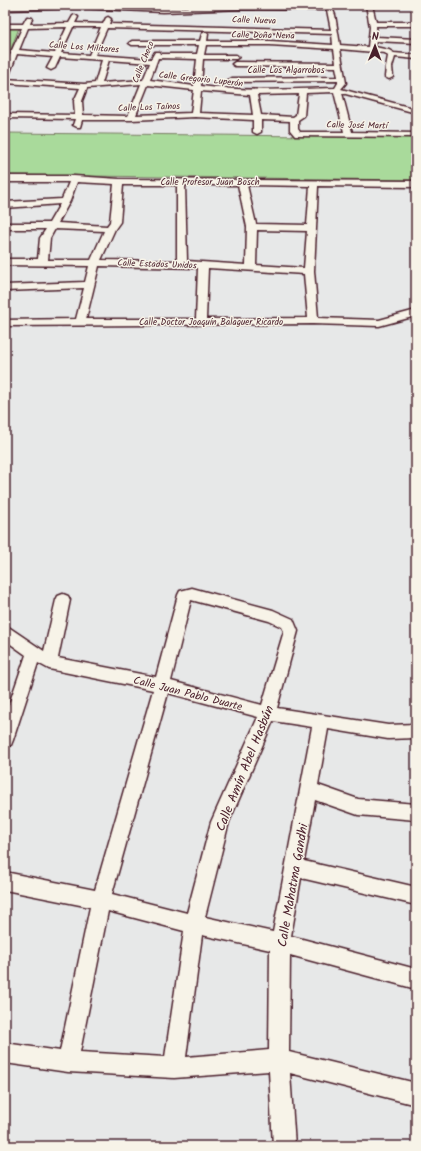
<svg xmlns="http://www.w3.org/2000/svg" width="421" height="1151" font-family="Kalam,sans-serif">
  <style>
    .green { fill: #a9da9b; stroke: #7a7c63 }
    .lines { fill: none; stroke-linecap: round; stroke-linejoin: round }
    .street-casing { stroke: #4a1f2b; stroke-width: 3 }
    .street { fill: #f7f3e8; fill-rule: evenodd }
    .labels { text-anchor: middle; stroke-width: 3; stroke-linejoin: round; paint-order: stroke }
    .far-street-label { font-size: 9px; fill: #4a1f2b; stroke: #f7f3e8 }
    .street-label { font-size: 11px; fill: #4a1f2b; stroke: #f7f3e8 }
    .near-street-label { font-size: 13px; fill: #4a1f2b; stroke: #f7f3e8 }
  </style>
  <rect width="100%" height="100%" fill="#e7e8e8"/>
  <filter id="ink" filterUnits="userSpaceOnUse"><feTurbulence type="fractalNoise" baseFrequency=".025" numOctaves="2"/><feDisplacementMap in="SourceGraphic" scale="8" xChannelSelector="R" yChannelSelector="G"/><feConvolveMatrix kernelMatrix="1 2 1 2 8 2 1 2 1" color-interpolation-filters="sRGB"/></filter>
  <g filter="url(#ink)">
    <path class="green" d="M5 27 19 28 5 64Z
      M5 133 416 137V180L5 175Z"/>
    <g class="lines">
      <g class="street-casing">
        <path id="street" d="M48 5H98L163 8 243 5H331L335 15 340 45 368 47 370 27 366 5H372L376 22H416V26H376L377 37 416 39V43L376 41 375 47 389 50 394 53 416 55V59L395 57 392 67 393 77 389 79 385 77 386 67 388 56 385 53 340 49 346 83 341 89 416 109V113L342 93 352 132 416 133V137L298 136H295L290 130V121L261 120V132L257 134 253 132V120L195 117 131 120H82L80 127H77L73 125 75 119 5 118V114L75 115 74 101 80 88 5 83V79L84 84 95 83 102 60 60 57 55 68 51 70 47 68 53 57 17 54 9 75 5 77V67L11 53 10 52 12 50 22 28H5V24H23L27 17 32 18 30 24 69 23 73 16 75 15 78 17 75 23 103 24 106 18 108 17 111 19 109 24 331 30 327 10 243 9 163 12 80 8 5 10V6ZM67 27 55 53 19 50 28 28ZM73 27H101L89 55 61 53ZM107 28 332 34 333 45 270 41H207L208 34 205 32 202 34 200 41H132L129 43 132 45H199L197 54H160L159 52H155L151 59 95 55ZM206 45H270L334 49 336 63 235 62 232 64 235 66 336 67 338 77 232 78 228 80 232 82 338 81V83L335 88C290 89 246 92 201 86L203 59H236L239 57 236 55H204ZM158 58 197 59 194 86 150 80ZM109 60 150 63 143 80 102 83ZM141 84 128 116 83 115 82 101 87 88ZM148 85 194 90 191 113 136 115ZM201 91 250 95 253 115 199 113ZM334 92 344 132H300L298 129V120L304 116 306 93ZM299 94 296 115 293 117 261 115 257 95Z
          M5 176H74L119 179 416 181V187L318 186 314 271 318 318 379 320 416 310V316L379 326 313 324 5 326V320L76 319 84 288 5 291V285L85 282 89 266 5 265V259H38L40 238 46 229H5V223H49L60 204 5 208V202L62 199 69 182H5ZM77 182 114 184 110 222 107 226 58 223 70 201ZM123 185H177V261L101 260 115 229 120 222ZM185 185H238L247 227 246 265 187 261ZM247 185 310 186 307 225 256 224ZM55 229 104 231 91 260H48L50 238ZM257 230 307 231 304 268 256 265ZM99 266 198 268 196 319H86ZM208 268 304 274 308 318 206 319Z
          M192 588 273 610 293 619 298 631 277 708 388 725 416 724V738L388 739 328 729 318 785 358 799 416 804V820L358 815 315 800 304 861 416 887V905L301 878 291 936 416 969V989L290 955 289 1052 416 1083V1105L290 1073 295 1146H273L269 1071 174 1078 68 1072 5 1063V1043L60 1051 90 907 5 890V872L95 890 153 690 49 669 38 663 13 740 11 745 5 747V716L26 655 5 640V626L10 628 44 651 56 600 58 596 63 594 68 596 70 600 58 658 156 677 178 595 180 591ZM191 600 269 621 282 627 284 631 262 705 171 681ZM168 693 258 717 211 822 187 913 112 894ZM273 721 312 727 273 932 205 917 229 822ZM108 911 184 931 165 1057 80 1052ZM202 935 270 950 269 1050 186 1057Z"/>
      </g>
      <use href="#street" class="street"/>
    </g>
  </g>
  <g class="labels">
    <g class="far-street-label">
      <text transform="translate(254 20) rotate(2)" y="3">Calle Nueva</text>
      <text transform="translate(263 35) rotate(1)" y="3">Calle Doña Nena</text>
      <text transform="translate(84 47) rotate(4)" y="3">Calle Los Militares</text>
      <text transform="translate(143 62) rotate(-68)" y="3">Calle Checo</text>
      <text x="286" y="73">Calle Los Algarrobos</text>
      <text transform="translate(201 79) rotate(6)" y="3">Calle Gregorio Luperón</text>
      <text transform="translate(149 107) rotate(-2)" y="3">Calle Los Taínos</text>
      <text transform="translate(357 125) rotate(1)" y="3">Calle José Martí</text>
      <text x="210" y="185">Calle Profesor Juan Bosch</text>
      <text transform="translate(157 264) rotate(2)" y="3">Calle Estados Unidos</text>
      <text x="211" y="325">Calle Doctor Joaquín Balaguer Ricardo</text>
    </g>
    <g class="street-label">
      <text transform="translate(188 693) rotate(14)" y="4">Calle Juan Pablo Duarte</text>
    </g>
    <g class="near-street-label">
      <text transform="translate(244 768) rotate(-68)" y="5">Calle Amín Abel Hasbún</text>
      <text transform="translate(292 885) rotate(-80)" y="5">Calle Mahatma Gandhi</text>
    </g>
  </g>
  <rect width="421" height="1151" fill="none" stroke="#f7f3e8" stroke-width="20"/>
  <rect x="10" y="10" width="401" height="1131" fill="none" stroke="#4a1f2b" stroke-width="1.5" filter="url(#ink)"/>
  <g transform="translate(375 46) rotate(1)" stroke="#f7f3e8" stroke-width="3" paint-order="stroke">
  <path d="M0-3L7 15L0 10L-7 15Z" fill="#4a1f2b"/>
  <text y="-6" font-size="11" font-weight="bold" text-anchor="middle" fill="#4a1f2b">N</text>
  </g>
</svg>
